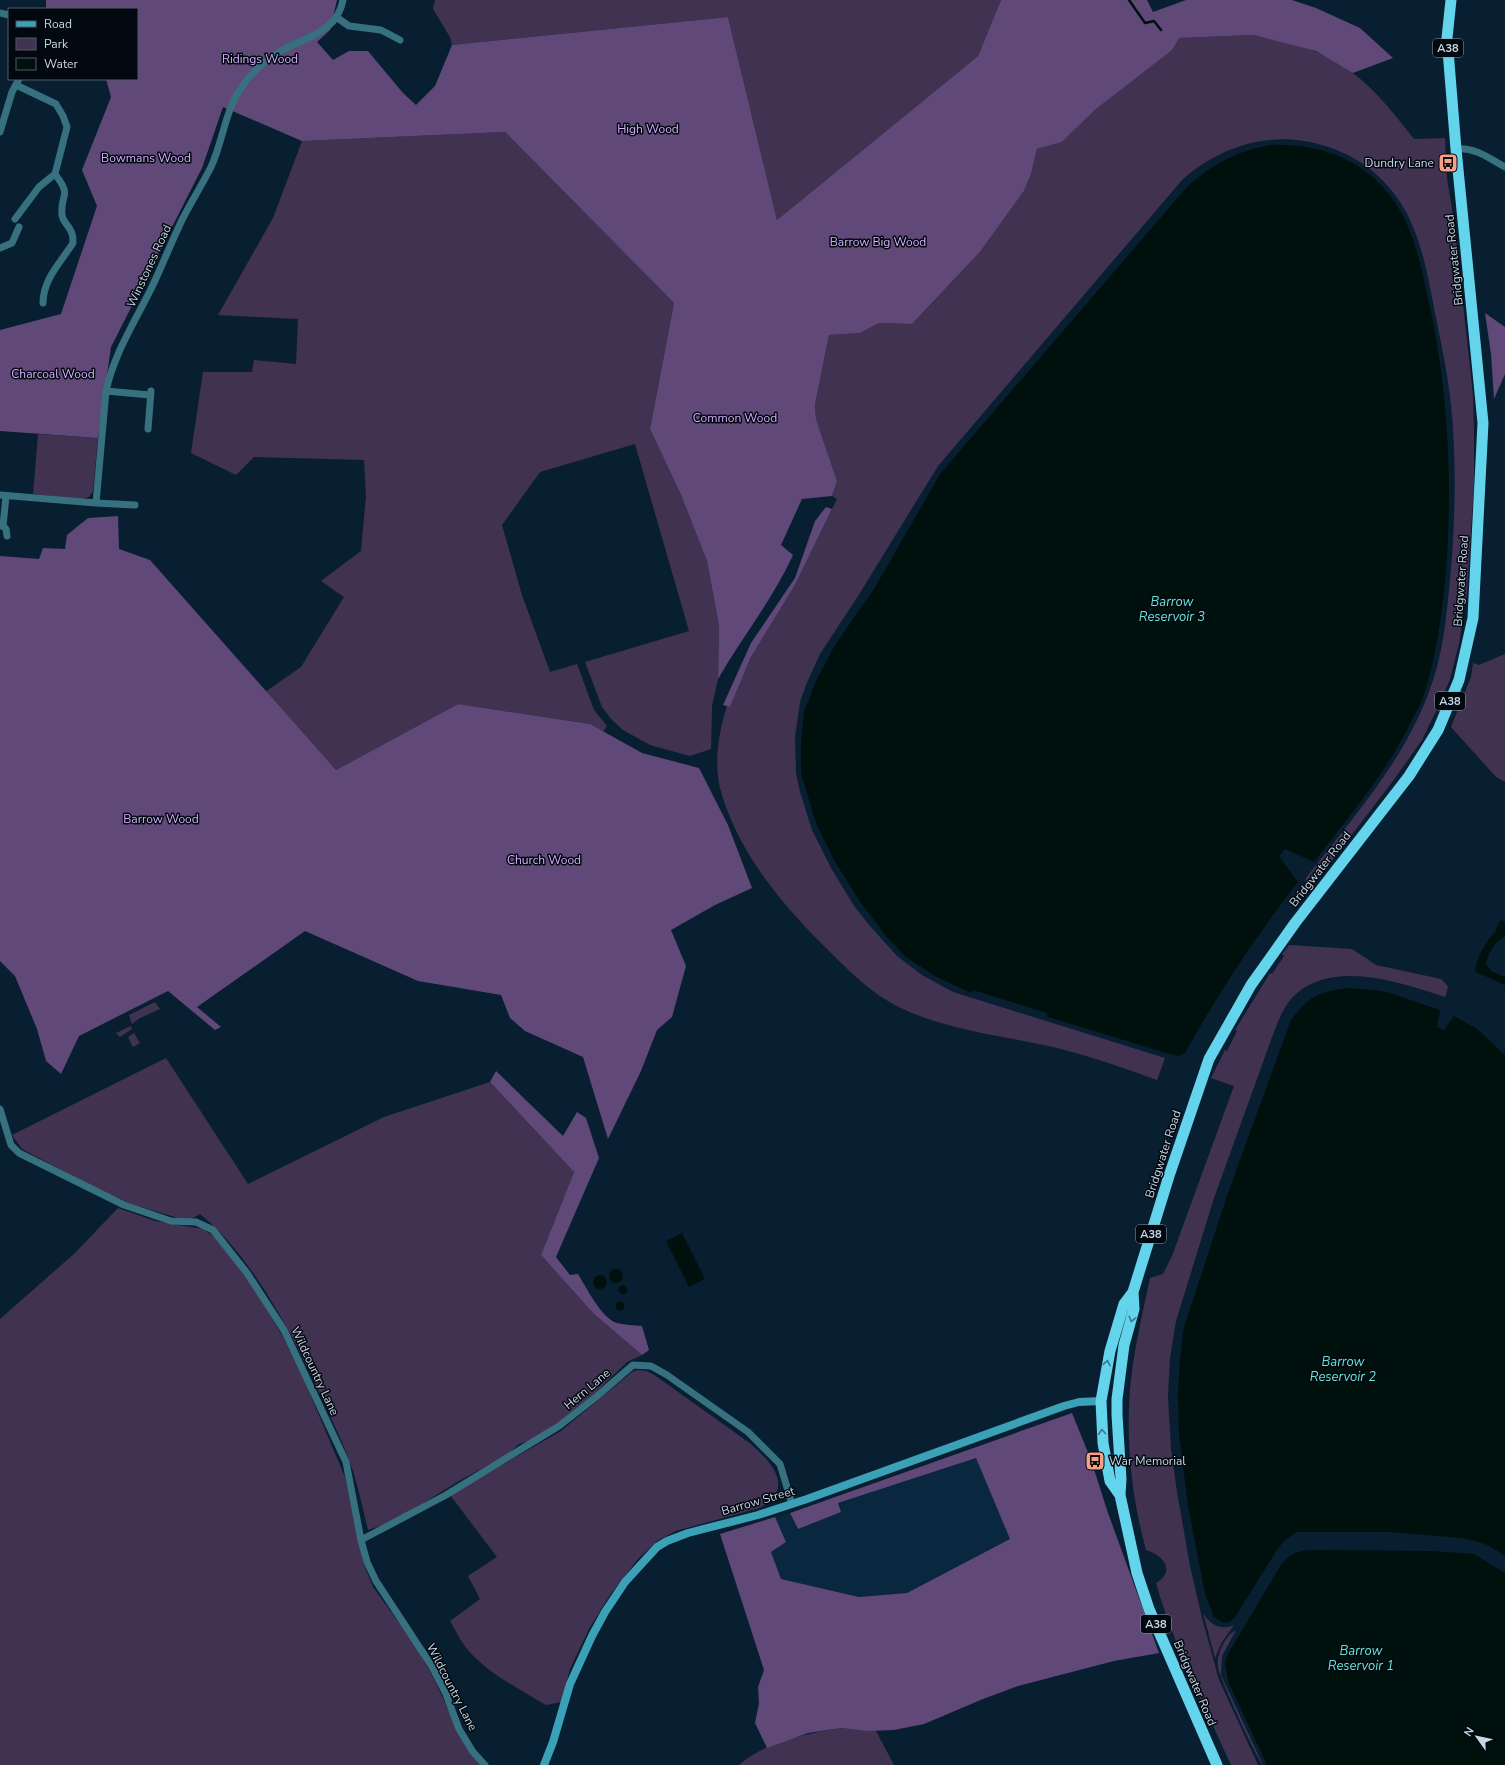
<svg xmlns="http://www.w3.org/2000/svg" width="1505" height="1765" font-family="'Nunito Sans',sans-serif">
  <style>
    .built { fill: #09273f }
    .green { fill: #423251 }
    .forest { fill: #604879 }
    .water { fill: #00100d }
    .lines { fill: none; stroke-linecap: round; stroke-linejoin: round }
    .stream { stroke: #00100d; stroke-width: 2.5 }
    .minor { stroke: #37717f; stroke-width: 7 }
    .secondary { stroke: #3ba1b7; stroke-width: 8 }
    .trunk { stroke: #64d3ec; stroke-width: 11 }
    .oneway { stroke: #387889 }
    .labels { text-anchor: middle; stroke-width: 3; stroke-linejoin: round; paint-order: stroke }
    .shield { fill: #020810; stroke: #8d99a4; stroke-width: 1 }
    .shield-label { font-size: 11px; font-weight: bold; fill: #c9d7e4 }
    .park-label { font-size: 12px; fill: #d5b0fd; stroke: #020810 }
    .poi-label { font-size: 12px; fill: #c9d7e4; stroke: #020810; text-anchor: end }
    .street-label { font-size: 12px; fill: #c9d7e4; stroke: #020810 }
    .water-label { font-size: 13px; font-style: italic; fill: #69e5d7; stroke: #020810 }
  </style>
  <rect width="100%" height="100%" fill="#081f31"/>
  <path class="built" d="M976 1458 1010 1539 907 1593 859 1597 781 1579 771 1552 786 1542 775 1517 790 1513 797 1529 841 1512 838 1503Z"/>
  <path class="green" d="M435 0H1001L978 56 777 220 728 17 452 45 450 37 433 9Z
    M1254 35C1273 40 1299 44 1317 52 1360 70 1386 103 1414 139L1445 138 1447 178 1454 222 1473 395 1474 432V484L1467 592 1459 644 1450 679 1441 701 1422 740 1393 781 1303 898 1306 878C1358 811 1417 747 1438 663 1445 636 1447 608 1450 581 1455 523 1457 463 1451 405 1448 374 1441 343 1435 313 1428 276 1421 234 1400 202 1378 168 1343 147 1304 141 1259 134 1216 150 1182 180L938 466 858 596 820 654 806 685 800 702 795 737 796 773 800 792 812 830 831 868 854 906 870 926 897 956 922 975 953 992 1165 1058 1157 1080C1122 1067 1086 1055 1049 1046 1003 1036 956 1031 912 1013 878 999 856 978 830 952 785 908 741 857 722 795 713 768 718 733 727 706L730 707 751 657 795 585 837 499 832 496 837 481 816 419 815 405 829 335 860 333 879 323 912 324 980 252 1024 191 1031 174 1037 149 1062 142 1096 109 1172 47 1179 38Z
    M505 132 674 303 650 429 681 495 707 561 719 626 718 679 712 706 711 749 690 756 650 745 623 730 612 720 602 707 585 662 689 631 635 444 540 472 502 525 522 595 550 672 577 664 594 710 607 726 603 732 590 724 458 704 336 770 265 692 301 667 344 597 321 581 361 551 366 497 364 460 254 457 236 475 191 453 203 372H252L254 360 296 364 298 319 218 315 273 218 302 141Z
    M38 434 98 438 93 491 89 497 82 499 33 494Z
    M1505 654V782L1496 777 1451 727 1471 677 1473 663 1479 665Z
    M1289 945 1352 949 1376 965 1441 979 1445 983 1448 987 1445 997C1401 983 1334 959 1295 995 1285 1004 1280 1017 1275 1029L1214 1198 1176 1321 1170 1358 1168 1397 1171 1449 1177 1492 1190 1566 1202 1618 1219 1680 1258 1765H1231C1204 1705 1174 1646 1156 1583 1176 1572 1164 1555 1146 1550 1131 1495 1125 1436 1131 1379 1135 1345 1143 1311 1150 1278L1163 1274 1172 1256 1234 1086 1211 1078 1225 1050 1227 1051 1237 1031 1235 1030 1270 973 1272 974 1284 956 1282 954Z
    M155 1002 160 1009 140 1018 132 1024 129 1015Z
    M131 1026 132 1029 120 1037 116 1033Z
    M134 1033 140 1043 133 1047 128 1037Z
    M166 1058 248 1184 384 1117 490 1082 574 1172 541 1255 593 1313 642 1355 627 1362 593 1395 559 1422 530 1441 519 1444 508 1454 459 1481 394 1521 368 1530C363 1510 359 1490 353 1471 346 1450 336 1429 327 1409 298 1345 255 1258 200 1214L191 1219H182L131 1204 82 1181 22 1149 12 1135Z
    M118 1208 155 1221 203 1229 215 1237 246 1275 281 1333 304 1380 345 1477 364 1565 373 1587 415 1645 433 1677 450 1713 481 1765H0V1319L75 1253Z
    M637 1370 646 1371 653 1374 751 1444C772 1463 796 1489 759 1508L676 1531 657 1541 638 1559 610 1595 589 1629 570 1669 561 1702 546 1705C519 1689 489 1674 468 1650 461 1642 456 1631 450 1621L480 1599 468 1576 497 1557 450 1495 561 1431 632 1372Z
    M1203 1613C1211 1625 1220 1631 1234 1625L1222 1642 1215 1658Z
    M1236 1630 1222 1656 1221 1675 1263 1765C1258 1761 1219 1677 1218 1667 1216 1655 1225 1636 1236 1630Z
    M841 1728 876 1731 894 1765H739C767 1741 805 1734 841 1728Z"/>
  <path class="forest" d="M46 0H337L330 30 317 42 333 60 349 51H368L403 93 416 105 435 86 452 45 728 17 777 220 978 56 1001 0H1147L1153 12 1186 0H1292L1316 8 1360 28 1393 58 1353 73 1316 51 1254 35 1179 38 1172 50 1096 109 1062 142 1037 149 1031 174 1024 191 980 252 912 324 879 323 860 333 829 335 815 405 816 419 837 481 832 496 802 499 781 545 793 555C773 599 742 637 718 679L719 626 707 561 681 495 650 429 674 303 505 132 302 141 223 107 202 168 111 347 98 438 0 431V330L61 314 97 206 82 170 111 97 106 79H137V9H46Z
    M1485 313 1505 327V374L1494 399 1491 354Z
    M826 507 832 509 795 585 751 657 730 707 723 705 751 643 795 578 815 521Z
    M118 516 119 549 150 560 336 770 458 704 590 724 642 753 699 768 728 825 752 888 715 905 671 930 686 966 672 1017 657 1030 641 1071 608 1139 583 1057 525 1031 510 1018 501 995 418 981 305 931 197 1007 221 1027 215 1030 168 991 79 1036 61 1074 46 1061 37 1029 15 976 0 961V556L39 559 43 548 65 549 67 535 88 518Z
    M496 1071 563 1136 577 1112 586 1118 599 1158 556 1257 570 1275 578 1274C586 1287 602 1319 617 1323 625 1325 634 1325 642 1326L649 1350 642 1355 593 1313 541 1255 574 1172 490 1082Z
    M1072 1413 1091 1460 1108 1513 1159 1653 1114 1661 1018 1686 983 1699 924 1724 894 1730 868 1731 841 1728 808 1733 767 1748 755 1723 759 1703 758 1687 764 1670 720 1534 775 1517 786 1542 771 1552 781 1579 859 1597 907 1593 1010 1539 976 1458 838 1503 841 1512 798 1529 790 1513Z"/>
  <path class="water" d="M1269 145C1314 143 1357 156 1387 192 1412 221 1420 262 1428 298 1448 388 1453 478 1446 570 1442 613 1437 654 1424 695 1421 703 1417 711 1413 718 1388 771 1349 816 1314 862L1285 849 1279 856 1298 882C1255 937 1218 993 1185 1053L1179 1056 1173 1055 1048 1017 1047 1013 973 990 971 993 935 976 906 957 885 935 859 900 834 860 816 823 801 773V743L804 712 816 681 835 645 874 589 940 474 1187 187C1210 165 1237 151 1269 145Z
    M1501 920 1505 922V936C1496 940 1487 955 1486 964L1491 971 1505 977V985L1476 972 1475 969 1480 954 1488 940 1496 931 1498 924Z
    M1349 988 1374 990 1387 992 1440 1010 1437 1027 1444 1030 1454 1016 1477 1029 1505 1055V1556L1490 1546 1476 1541 1461 1538 1390 1532H1296L1284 1541 1277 1550 1235 1617 1229 1622 1224 1623 1214 1617 1205 1594 1188 1505 1179 1434 1178 1395 1180 1359 1184 1327 1229 1190 1291 1020C1310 995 1319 992 1349 988Z
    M682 1233 705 1279 689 1287 666 1241Z
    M609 1276a7 7 0 1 1 14 0a7 7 0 1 1-14 0Z
    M593 1282a7 7 0 1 1 14 0a7 7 0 1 1-14 0Z
    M618.5 1290a4.5 4.5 0 1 1 9 0a4.5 4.5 0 1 1-9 0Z
    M615.5 1306a4.5 4.5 0 1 1 9 0a4.5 4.5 0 1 1-9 0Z
    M1314 1550 1432 1551 1474 1554 1505 1573V1765H1267L1228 1681 1225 1662 1228 1654 1281 1565C1293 1552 1297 1551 1314 1550Z"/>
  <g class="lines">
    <path class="stream" d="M1129 0 1145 23 1154 21 1161 30"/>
    <path class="minor" d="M0 13 9 15
      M336 17 349 26 381 30 400 40
      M16 85 56 104 63 116 67 127 55 174C73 198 60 192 62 215 63 223 70 226 72 234 73 236 73 240 73 243 61 262 43 279 43 303
      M0 132 12 92 19 79
      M1456 149C1475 147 1489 158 1505 167
      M15 219 39 187 55 174
      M0 248 12 243 19 227
      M106 391 150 395
      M148 429 151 391
      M0 495 96 503 106 391C114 354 134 323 151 289 162 266 171 243 182 220 191 202 202 185 211 167 223 141 225 111 241 88 251 73 265 60 281 51 305 37 337 33 343 0
      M96 503 135 505
      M0 526H3L6 529 7 536
      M3 526 6 496
      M0 1109 11 1145 19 1153 124 1205 171 1221 196 1222 213 1230 247 1273 284 1330 346 1462 361 1540 367 1562 376 1581 431 1665 446 1694 459 1729 473 1752 485 1765
      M361 1540 446 1495 559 1426 596 1397 633 1365 651 1366 667 1375 748 1432 780 1464 792 1504"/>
    <path class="secondary" d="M544 1765 553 1742 570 1684 592 1636 605 1612 625 1582 657 1547 667 1541 688 1533 758 1515 807 1499 1064 1406 1079 1402 1101 1401"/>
    <path class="trunk" d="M1120 1495 1110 1481 1103 1443 1101 1401 1110 1351 1124 1304 1133 1292
      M1217 1765 1149 1609 1137 1573 1120 1495 1121 1479 1117 1415V1399L1124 1345 1134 1309 1133 1292 1169 1176 1209 1059 1251 985 1295 923 1409 776 1438 730 1459 680 1473 618 1483 423 1456 149 1447 38 1451 0"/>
  </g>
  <defs><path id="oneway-chevron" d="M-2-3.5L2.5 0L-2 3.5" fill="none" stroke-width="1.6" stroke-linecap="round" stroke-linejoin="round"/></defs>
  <g class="oneway">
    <use href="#oneway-chevron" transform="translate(1132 1319) rotate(104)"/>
    <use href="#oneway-chevron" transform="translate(1107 1363) rotate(-79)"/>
    <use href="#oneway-chevron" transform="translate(1102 1432) rotate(-94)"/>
  </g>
  <defs>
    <g id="bus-square" transform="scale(1)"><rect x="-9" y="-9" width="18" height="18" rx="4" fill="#f49f86" stroke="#020810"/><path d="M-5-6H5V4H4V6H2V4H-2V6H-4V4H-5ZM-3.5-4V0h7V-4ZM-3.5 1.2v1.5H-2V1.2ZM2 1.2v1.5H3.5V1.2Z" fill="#111"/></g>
  </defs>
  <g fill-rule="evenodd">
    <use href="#bus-square" x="1448" y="163"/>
    <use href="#bus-square" x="1095" y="1461"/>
  </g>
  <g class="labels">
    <g class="shield">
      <rect x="1433" y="39" width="30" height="18" rx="3"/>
      <rect x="1435" y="692" width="30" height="18" rx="3"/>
      <rect x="1136" y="1225" width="30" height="18" rx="3"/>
      <rect x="1141" y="1615" width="30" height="18" rx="3"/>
    </g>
    <g class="shield-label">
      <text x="1448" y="52">A38</text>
      <text x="1450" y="705">A38</text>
      <text x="1151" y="1238">A38</text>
      <text x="1156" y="1628">A38</text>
    </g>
    <g class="park-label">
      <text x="260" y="63">Ridings Wood</text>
      <text x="648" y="133">High Wood</text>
      <text x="146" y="162">Bowmans Wood</text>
      <text x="878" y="246">Barrow Big Wood</text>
      <text x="53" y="378">Charcoal Wood</text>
      <text x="735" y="422">Common Wood</text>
      <text x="161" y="823">Barrow Wood</text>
      <text x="544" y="864">Church Wood</text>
    </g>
    <g class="poi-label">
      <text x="1434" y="167">Dundry Lane</text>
      <text x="1109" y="1465" text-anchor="start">War Memorial</text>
    </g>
    <g class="street-label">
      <text transform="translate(1454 260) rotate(-96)" y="4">Bridgwater Road</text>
      <text transform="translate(149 266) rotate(-65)" y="4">Winstones Road</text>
      <text transform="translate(1461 581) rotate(-86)" y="4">Bridgwater Road</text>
      <text transform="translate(1320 869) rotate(-52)" y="4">Bridgwater Road</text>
      <text transform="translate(1163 1154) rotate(-72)" y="4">Bridgwater Road</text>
      <text transform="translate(315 1371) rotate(65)" y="4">Wildcountry Lane</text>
      <text transform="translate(587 1389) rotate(-40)" y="4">Hern Lane</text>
      <text transform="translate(758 1501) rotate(-16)" y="4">Barrow Street</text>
      <text transform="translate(1195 1683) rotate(67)" y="4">Bridgwater Road</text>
      <text transform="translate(452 1687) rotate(63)" y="4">Wildcountry Lane</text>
    </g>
    <g class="water-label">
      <text x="1172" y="606">Barrow<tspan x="1172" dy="15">Reservoir 3</tspan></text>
      <text x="1343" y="1366">Barrow<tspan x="1343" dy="15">Reservoir 2</tspan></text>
      <text x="1361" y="1655">Barrow<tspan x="1361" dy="15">Reservoir 1</tspan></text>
    </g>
  </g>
  <rect x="8" y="8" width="130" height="72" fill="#020810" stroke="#525b65"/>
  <rect x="16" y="21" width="20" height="6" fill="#3ba1b7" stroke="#525b65"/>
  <text x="44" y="28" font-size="12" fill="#c9d7e4">Road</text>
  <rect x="16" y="38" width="20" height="12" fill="#423251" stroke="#525b65"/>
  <text x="44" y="48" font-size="12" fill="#c9d7e4">Park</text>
  <rect x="16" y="58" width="20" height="12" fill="#00100d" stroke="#525b65"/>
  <text x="44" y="68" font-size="12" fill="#c9d7e4">Water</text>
  <g transform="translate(1477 1737) rotate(303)" stroke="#020810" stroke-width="3" paint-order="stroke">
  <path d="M0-3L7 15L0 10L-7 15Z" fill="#c9d7e4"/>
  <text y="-6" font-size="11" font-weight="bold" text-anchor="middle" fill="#c9d7e4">N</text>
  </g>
</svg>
